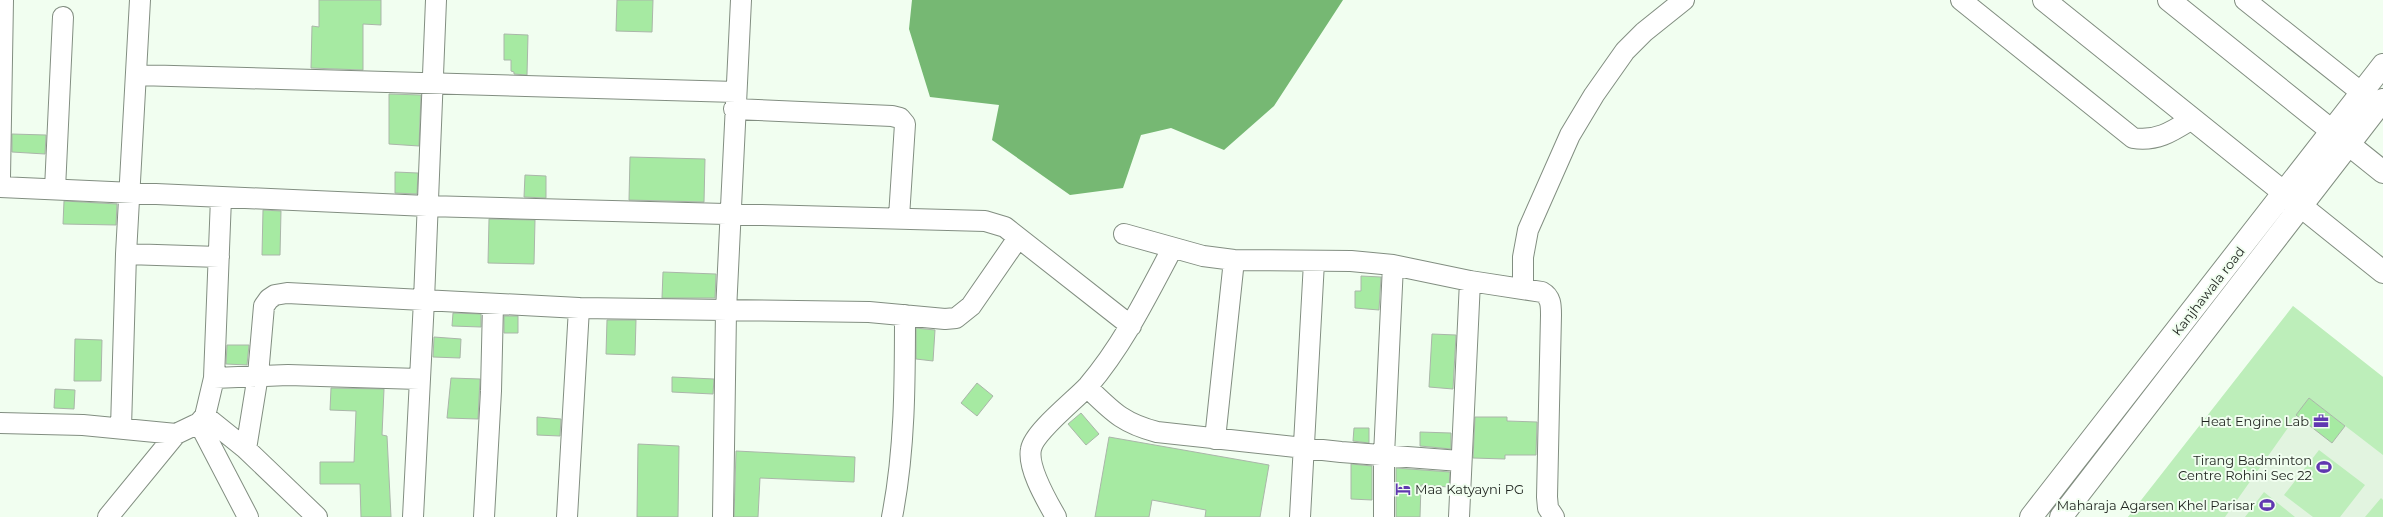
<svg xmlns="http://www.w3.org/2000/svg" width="2383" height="517" font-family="Montserrat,sans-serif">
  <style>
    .built { fill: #e2f4e0 }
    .green { fill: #bdeeba }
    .water { fill: #76b873 }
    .building { fill: #a6eaa2; stroke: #aab6a9 }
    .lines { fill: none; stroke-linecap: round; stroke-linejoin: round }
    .minor-casing { stroke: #828e81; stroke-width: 22 }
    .tertiary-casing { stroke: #828e81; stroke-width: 24 }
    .secondary-casing { stroke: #828e81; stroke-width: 24 }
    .minor { stroke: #fff; stroke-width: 20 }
    .tertiary { stroke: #fff; stroke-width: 22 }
    .secondary { stroke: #fff; stroke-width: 22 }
    .labels { text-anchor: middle; stroke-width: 4; stroke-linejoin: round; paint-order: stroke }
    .street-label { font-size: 13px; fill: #1e231e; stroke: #f1fef0 }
    .poi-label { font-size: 13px; fill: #1e231e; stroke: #f1fef0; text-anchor: end }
  </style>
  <rect width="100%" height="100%" fill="#f1fef0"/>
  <path class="built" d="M2293 306 2383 377V517H2128Z"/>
  <path class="green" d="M2293 306 2383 377V455L2309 398 2225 517H2128Z
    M2319 450 2365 485 2340 517H2313L2284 495Z
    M2264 492 2295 517H2245Z
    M2381 498 2383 500V517H2365Z"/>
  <path class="water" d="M912 0H1343L1274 106 1224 150 1171 128 1141 135 1123 188 1070 195 992 140 999 105 930 97 909 29Z"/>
  <path class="building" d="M319 0H381V25L363 24V70L311 68 312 26 319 27Z
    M617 0H653L652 32 616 31Z
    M504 34 528 35 527 75 514 74V72L511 71V60H504Z
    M389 94 421 95 419 146 389 144Z
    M12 134 46 135 45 154 12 152Z
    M630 157 705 159 704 202 629 200Z
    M395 172 418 173 417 194 395 193Z
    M525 175 546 176V198L524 197Z
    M64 201 117 204 116 225 63 224Z
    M263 210 281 211 280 255H262Z
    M489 219 535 220 534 264 488 263Z
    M663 272 716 274 715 298H662Z
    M1361 276 1381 277 1379 310 1355 308V291H1361Z
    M453 313 481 314V327L452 326Z
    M504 316H518V333H504Z
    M607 320H636L635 355 606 354Z
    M916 328 935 330 933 361 916 359Z
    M1432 334 1456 335 1453 389 1429 387Z
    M434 337 461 339 460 358 433 357Z
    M75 339 102 340 101 381H74Z
    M227 345H249L247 365 226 364Z
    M672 377 714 379 713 394 672 392Z
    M451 378 480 379 478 419 447 418Z
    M977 383 993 396 977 416 961 403Z
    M331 388 384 389 382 435 387 436 391 517H361L360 484H320V462H354L356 411 330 410Z
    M55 389 75 390 74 409 54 408Z
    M2309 398 2345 426 2332 443 2296 415Z
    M1081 413 1099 434 1086 445 1068 424Z
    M537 417 561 419 560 436 537 435Z
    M1475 417H1507V421L1537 422 1536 455H1505V459L1473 458Z
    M1354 428H1369V443L1353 441Z
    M1420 432 1451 433V449L1420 446Z
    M1109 437 1269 465 1260 517H1205L1206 510 1152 500 1149 517H1095Z
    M638 444 679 446 678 517H637Z
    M736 451 855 457 854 482 760 478 758 517H734Z
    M1351 464 1372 466V500L1351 499Z
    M1396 468 1450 472 1449 487 1421 485 1420 517H1396Z"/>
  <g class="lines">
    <g class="minor-casing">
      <path id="minor" d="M1961 0 2133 138C2157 142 2173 131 2192 119
        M2245 0 2362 93
        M137 75 736 92
        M734 109 892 116 900 118 905 124 899 217
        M0 177 3 0
        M0 187 427 206 985 221 1005 227 1131 326
        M55 189 63 17
        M1124 234 1203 256 1234 260 1351 261 1393 265 1470 281 1542 292C1551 297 1551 305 1551 315L1547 497 1548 508 1554 517
        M126 254 219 257
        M1523 289V257L1528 230 1570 135 1594 95 1625 51 1644 32 1684 0
        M214 378 288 375 419 379
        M1087 387C1112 411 1122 423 1157 432L1341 452 1460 461
        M205 416 246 449 317 517
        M0 423 83 425 176 434
        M199 423 248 517
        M121 428 126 254 140 0
        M1215 439 1234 260
        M246 449 258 375 264 306 269 299 275 295 287 293 579 308 869 312 945 319 956 318 971 306 1018 238
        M108 517 176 434 199 423 205 416 214 378 221 198
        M413 517 424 300 436 0
        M484 517 491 391 493 304
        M567 517 579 308
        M723 517 726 311 741 0
        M892 517C905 451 905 382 905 315
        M1056 517C1047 501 1027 468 1031 449 1034 432 1075 400 1088 386 1123 345 1147 296 1172 249
        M1300 517 1314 262
        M1384 517V455L1393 265
        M1459 517 1470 281"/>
    </g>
    <g class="tertiary-casing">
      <path id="tertiary" d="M2044 0 2383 272
        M2169 0 2383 172"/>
    </g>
    <g class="secondary-casing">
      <path id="secondary" d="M2031 517 2383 65
        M2061 517 2383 100"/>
    </g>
    <use href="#minor" class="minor"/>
    <use href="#tertiary" class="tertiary"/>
    <use href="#secondary" class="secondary"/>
  </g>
  <defs>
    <g id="office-bare" transform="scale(1.2)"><path d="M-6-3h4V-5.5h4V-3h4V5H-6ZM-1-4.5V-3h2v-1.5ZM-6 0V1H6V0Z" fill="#6038b0" stroke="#f1fef0" stroke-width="2.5" paint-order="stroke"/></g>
    <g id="stadium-bare" transform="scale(1.2)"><path d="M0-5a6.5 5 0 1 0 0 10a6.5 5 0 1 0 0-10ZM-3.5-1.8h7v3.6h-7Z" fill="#6038b0" stroke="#f1fef0" stroke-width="2.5" paint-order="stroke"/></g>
    <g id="hotel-bare" transform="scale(1.2)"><path d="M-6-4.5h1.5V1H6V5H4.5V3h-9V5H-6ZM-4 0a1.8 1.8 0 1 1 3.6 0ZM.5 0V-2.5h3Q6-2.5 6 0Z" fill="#6038b0" stroke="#f1fef0" stroke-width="2.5" paint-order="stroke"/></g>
  </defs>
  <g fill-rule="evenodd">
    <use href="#office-bare" x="2321" y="421"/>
    <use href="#stadium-bare" x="2324" y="467"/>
    <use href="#hotel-bare" x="1403" y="489"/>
    <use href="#stadium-bare" x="2267" y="505"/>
  </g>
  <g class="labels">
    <g class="street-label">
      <text transform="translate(2208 291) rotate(-52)" y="5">Kanjhawala road</text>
    </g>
    <g class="poi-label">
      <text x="2309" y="426">Heat Engine Lab</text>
      <text x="2312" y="465">Tirang Badminton<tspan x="2312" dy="15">Centre Rohini Sec 22</tspan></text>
      <text x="1415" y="494" text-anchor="start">Maa Katyayni PG</text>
      <text x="2255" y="510">Maharaja Agarsen Khel Parisar</text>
    </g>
  </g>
</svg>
